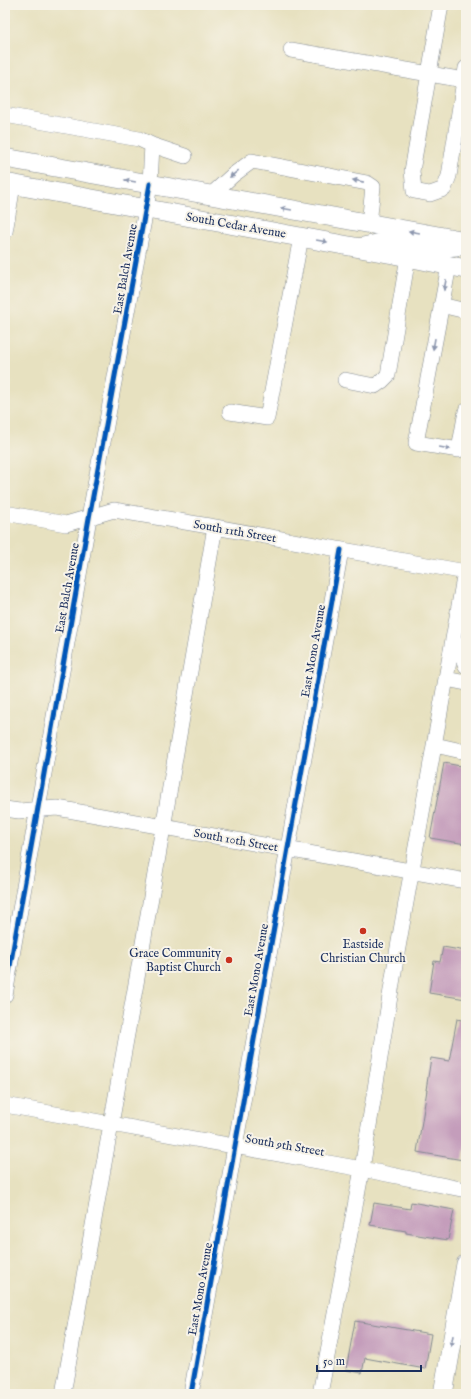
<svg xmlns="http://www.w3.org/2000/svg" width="471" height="1399" font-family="'IM FELL English',serif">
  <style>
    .building { fill: #c49dbb }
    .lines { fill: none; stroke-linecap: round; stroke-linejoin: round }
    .minor-casing { stroke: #81888f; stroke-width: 16 }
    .major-casing { stroke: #81888f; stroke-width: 20 }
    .minor { stroke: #fff; stroke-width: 15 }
    .major { stroke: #fff; stroke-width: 19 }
    .cycleway-casing { stroke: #f7f3e8; stroke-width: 8 }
    .cycleway { stroke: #0057b8; stroke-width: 5 }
    .oneway { fill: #8d97ae }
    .poi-dot { fill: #c8321e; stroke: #f7f3e8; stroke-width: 1.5 }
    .labels { text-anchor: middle; stroke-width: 4; stroke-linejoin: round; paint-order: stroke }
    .street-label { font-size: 12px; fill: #1b2f5e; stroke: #f7f3e8 }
    .poi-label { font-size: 12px; fill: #1b2f5e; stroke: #f7f3e8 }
  </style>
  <rect width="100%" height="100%" fill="#f7f3e8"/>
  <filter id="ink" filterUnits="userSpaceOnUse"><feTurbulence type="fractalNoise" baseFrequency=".025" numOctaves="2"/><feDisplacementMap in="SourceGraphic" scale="8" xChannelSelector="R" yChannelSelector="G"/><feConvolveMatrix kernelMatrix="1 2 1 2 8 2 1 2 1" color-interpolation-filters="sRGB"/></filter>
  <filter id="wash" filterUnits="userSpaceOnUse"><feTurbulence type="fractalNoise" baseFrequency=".012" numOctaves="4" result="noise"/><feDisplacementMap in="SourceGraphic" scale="16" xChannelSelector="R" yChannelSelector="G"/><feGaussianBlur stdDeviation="0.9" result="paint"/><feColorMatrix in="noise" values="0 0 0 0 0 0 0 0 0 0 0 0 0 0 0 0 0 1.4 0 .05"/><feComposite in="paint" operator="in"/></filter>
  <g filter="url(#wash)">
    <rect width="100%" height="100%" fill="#e7e1c0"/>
    <g id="blocks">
      <path class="building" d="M444 763 466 767V844L430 838Z
        M443 947 466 951V999L429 993 434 961 440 962Z
        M457 1019 466 1021V1142L463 1160 417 1152 427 1090H426L431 1058 449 1061Z
        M411 1202 454 1210 448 1240 406 1233V1231L370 1225 374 1203 410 1209Z
        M355 1321 431 1334 425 1369 365 1358 362 1373 346 1370Z"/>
    </g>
  </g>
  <g filter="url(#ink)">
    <use href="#blocks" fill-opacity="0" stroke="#81888f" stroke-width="1"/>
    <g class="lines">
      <g class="minor-casing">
        <path id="minor" d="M441 5 412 171 414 191 430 194 444 189 449 176 466 68
          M291 50 464 80
          M5 115 139 139 152 145 150 184 146 209 89 518 5 995
          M152 145 185 156
          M211 195 233 175 252 161 367 183 373 187 369 224
          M5 232 13 185
          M358 246 381 241 444 249 457 248 466 242
          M449 265 416 443 459 450 466 411
          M441 305 466 311
          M345 380 375 386 382 381 388 375 408 257
          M230 412 267 418 301 237
          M5 513 66 524 114 510 215 527 466 572
          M466 643 462 656 466 666
          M446 679 466 683
          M435 745 466 752
          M5 809 19 811 57 808 466 881
          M5 1105 362 1169 466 1190
          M63 1394 137 978 215 527
          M191 1394 341 550
          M320 1394 362 1169 397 953 465 572"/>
      </g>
      <g class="major-casing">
        <path id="major" d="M5 158 466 241
          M5 183 393 254 466 269
          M443 1394 466 1264"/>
      </g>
      <use href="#minor" class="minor"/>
      <use href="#major" class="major"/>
      <g class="cycleway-casing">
        <path id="cycleway" d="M5 995 89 518 150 184
          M191 1394 341 550"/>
      </g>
      <use href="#cycleway" class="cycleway"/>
    </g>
    <defs><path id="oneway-solid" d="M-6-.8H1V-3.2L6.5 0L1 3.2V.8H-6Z"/></defs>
    <g class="oneway">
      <use href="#oneway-solid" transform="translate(234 174) rotate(141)"/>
      <use href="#oneway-solid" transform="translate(130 181) rotate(-170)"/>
      <use href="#oneway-solid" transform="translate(358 181) rotate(-169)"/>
      <use href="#oneway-solid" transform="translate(286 209) rotate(-170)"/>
      <use href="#oneway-solid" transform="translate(414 232) rotate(-170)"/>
      <use href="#oneway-solid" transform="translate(322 241) rotate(10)"/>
      <use href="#oneway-solid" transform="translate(445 285) rotate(101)"/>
      <use href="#oneway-solid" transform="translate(434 344) rotate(100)"/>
      <use href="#oneway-solid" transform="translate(445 448) rotate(10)"/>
      <use href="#oneway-solid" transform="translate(452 1341) rotate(100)"/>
    </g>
  </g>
  <g class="poi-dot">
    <circle cx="363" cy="931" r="4"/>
    <circle cx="229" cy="960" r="4"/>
  </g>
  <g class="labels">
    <g class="street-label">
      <text transform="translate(236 225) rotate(10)" y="4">South Cedar Avenue</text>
      <text transform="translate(125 269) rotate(-80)" y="4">East Balch Avenue</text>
      <text transform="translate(235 531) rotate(10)" y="4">South 11th Street</text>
      <text transform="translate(67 588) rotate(-80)" y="4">East Balch Avenue</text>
      <text transform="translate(313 651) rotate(-80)" y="4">East Mono Avenue</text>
      <text transform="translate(236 840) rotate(10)" y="4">South 10th Street</text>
      <text transform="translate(256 970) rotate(-80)" y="4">East Mono Avenue</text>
      <text transform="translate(285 1145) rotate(10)" y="4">South 9th Street</text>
      <text transform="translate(200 1289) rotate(-80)" y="4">East Mono Avenue</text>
    </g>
    <g class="poi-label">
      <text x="363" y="948">Eastside<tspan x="363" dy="14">Christian Church</tspan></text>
      <text x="221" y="957" text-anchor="end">Grace Community<tspan x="221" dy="14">Baptist Church</tspan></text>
    </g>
  </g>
  <rect width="471" height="1399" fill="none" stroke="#f7f3e8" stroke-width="20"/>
  <path d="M317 1365v6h104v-6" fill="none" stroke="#1b2f5e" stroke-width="2"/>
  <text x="323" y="1365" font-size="12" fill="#1b2f5e" stroke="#f7f3e8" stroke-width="3" paint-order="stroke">50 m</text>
</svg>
